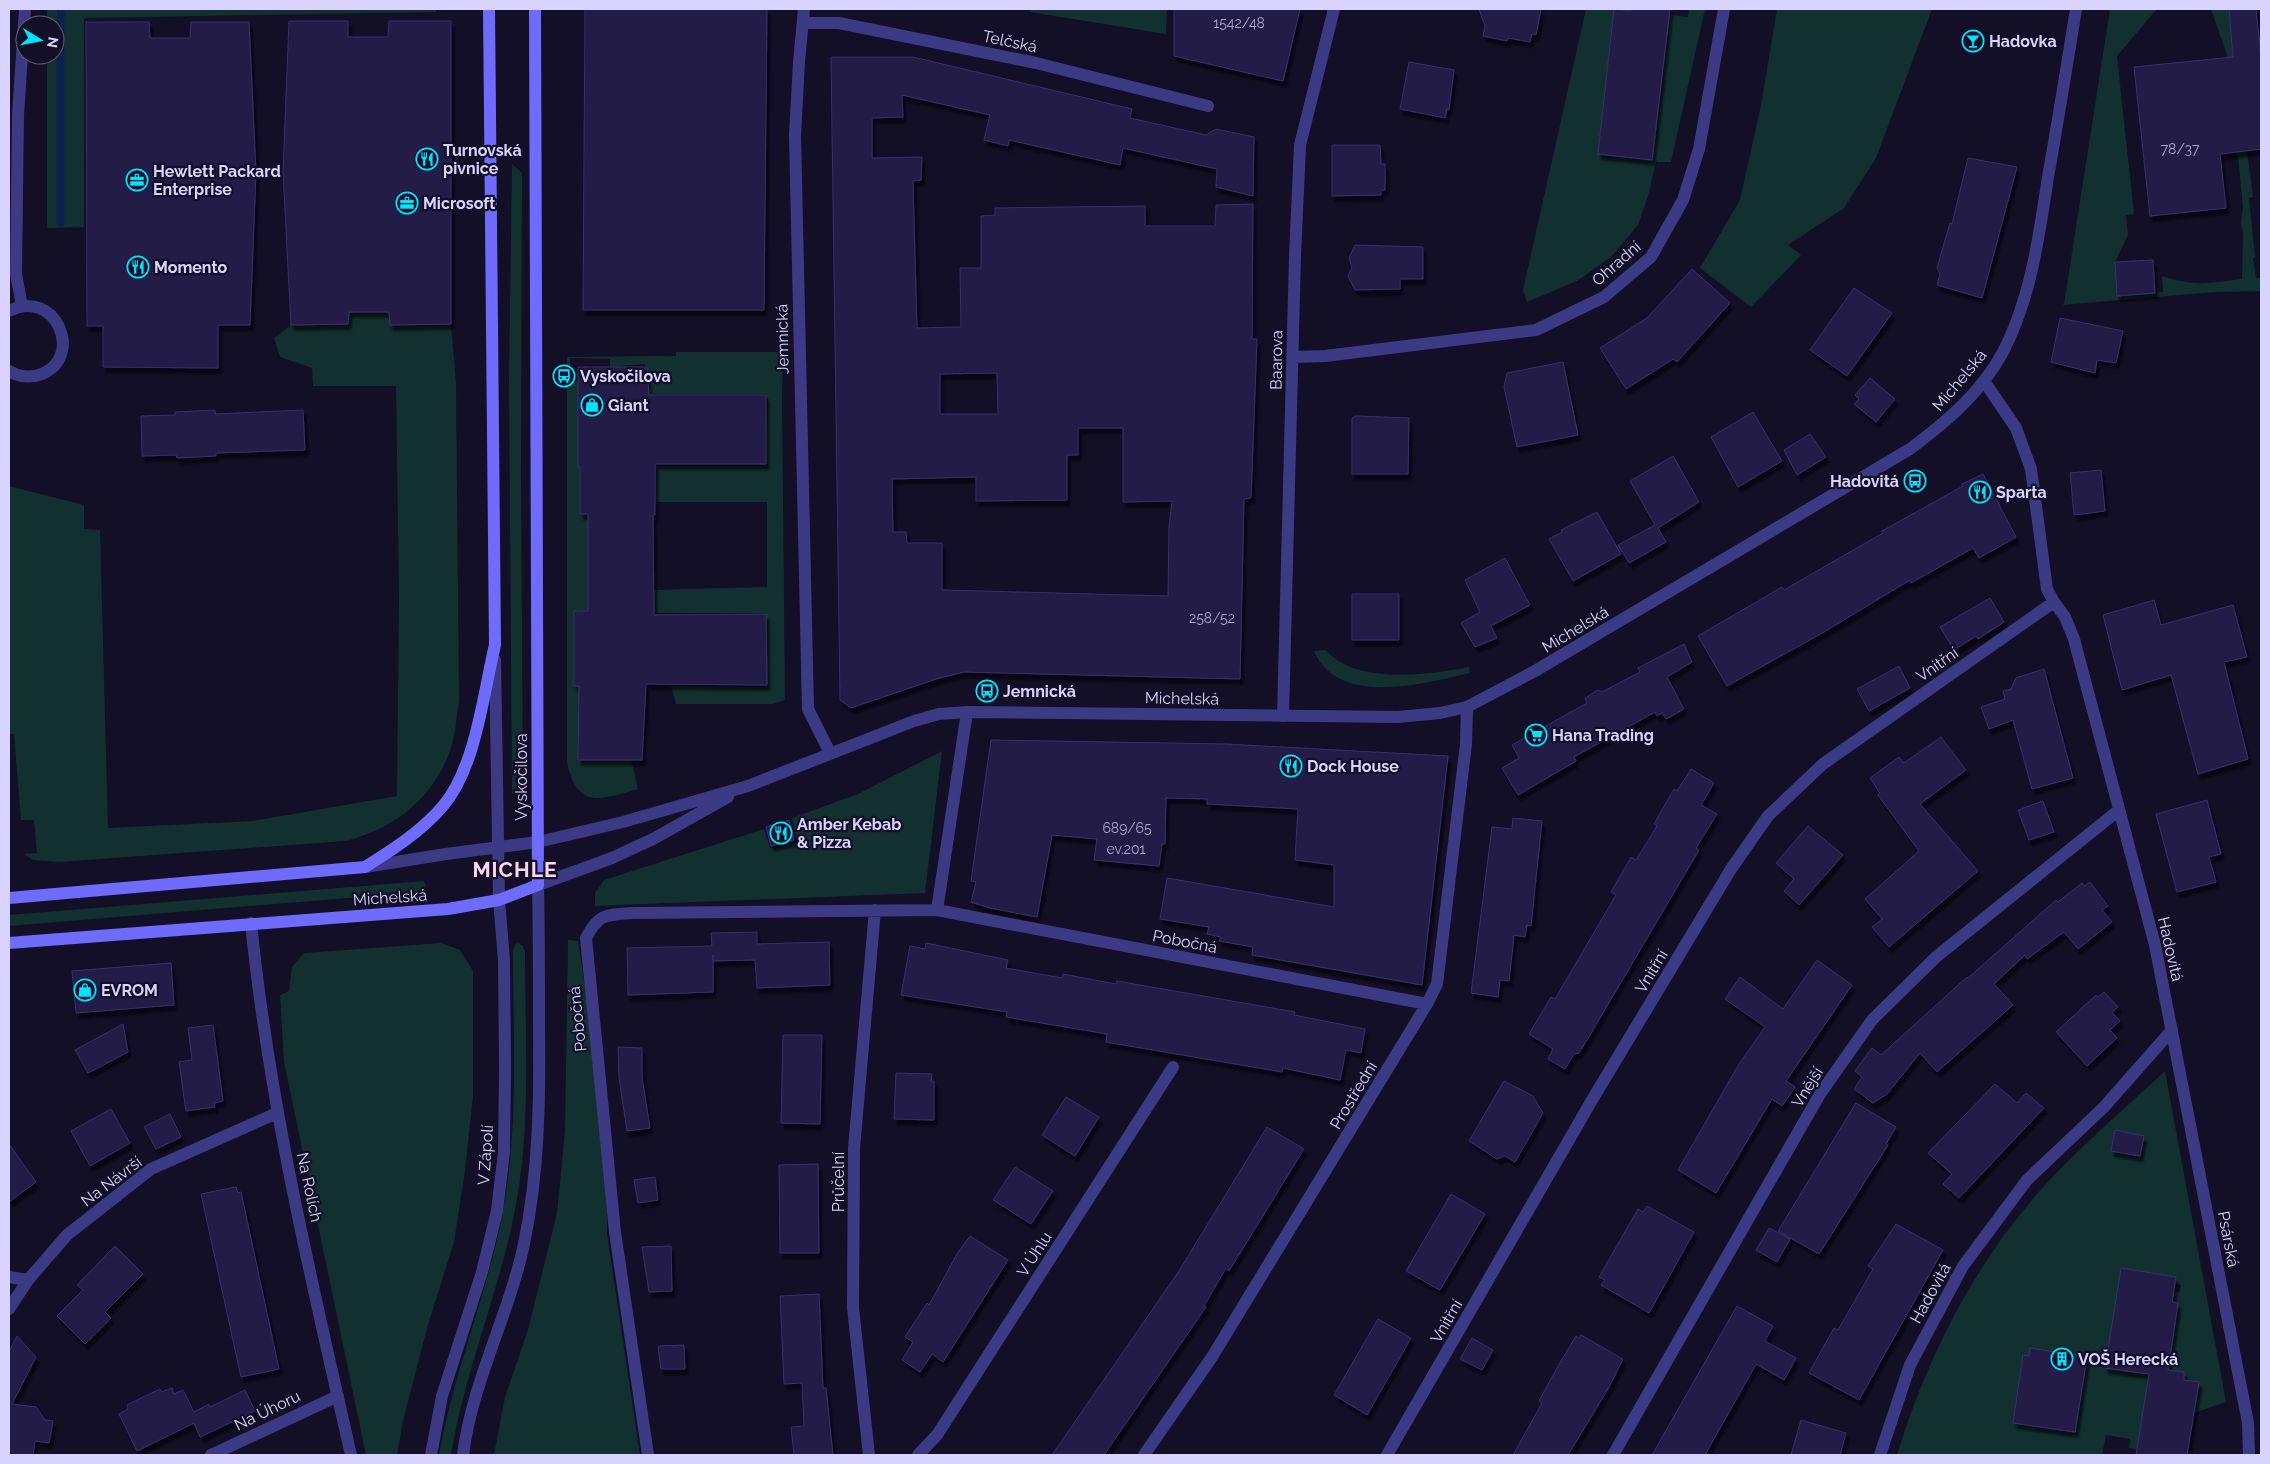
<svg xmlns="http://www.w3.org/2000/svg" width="2270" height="1464" font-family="Raleway,sans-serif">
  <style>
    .green { fill: #12302f; fill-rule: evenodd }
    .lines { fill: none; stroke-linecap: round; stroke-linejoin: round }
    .stream { stroke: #0c2248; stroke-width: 8 }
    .building { fill: #241b47; stroke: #3b2d73; fill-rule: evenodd; filter: url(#shadow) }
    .minor { stroke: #3d3a85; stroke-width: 12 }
    .tertiary { stroke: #3d3a85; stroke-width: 12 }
    .secondary { stroke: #6f6bff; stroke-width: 12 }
    .labels { text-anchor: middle; stroke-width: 4.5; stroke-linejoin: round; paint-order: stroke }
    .number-label { font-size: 14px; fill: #aca6d1 }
    .street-label { font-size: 16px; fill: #d9d4ff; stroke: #130f26 }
    .poi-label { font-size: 16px; font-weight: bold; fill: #d9d4ff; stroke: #130f26; text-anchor: start }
    .district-label { font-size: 21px; font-weight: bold; letter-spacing: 1px; fill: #ffd6f0; stroke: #130f26 }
  </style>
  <defs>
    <filter id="shadow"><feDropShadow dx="3" dy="5.5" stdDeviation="1" flood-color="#0009"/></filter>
  </defs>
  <rect width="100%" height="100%" fill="#130f26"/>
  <path class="green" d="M47 9H436V12L84 18V227L47 228V55H55V25H47Z
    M1030 9H1167L1166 34 1030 12Z
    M1586 9H1631V11L1614 9 1598 154 1652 160 1669 15 1688 17 1689 9H1705L1671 162H1656L1648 196 1638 225 1611 257 1577 281 1527 302 1523 290Z
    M1777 9H1932L1876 158 1844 208 1788 245 1801 255 1751 307 1700 268 1740 200 1761 105Z
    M2110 9H2157L2117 56 2134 214 2126 215 2128 235 2115 262 2117 295 2163 292 2162 276C2194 287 2210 283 2242 279L2243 235 2241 222 2243 207 2228 58 2211 9H2229L2244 151H2247L2253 197 2249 198 2255 257 2253 258 2256 278H2261V291L2215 292 2062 305 2064 304Z
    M512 164 522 173 521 471 523 793 512 794 509 378Z
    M349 312H389L390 325 451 324 456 383 459 700C457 713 456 728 453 741 438 795 397 828 346 841L59 862 33 860 24 854 37 853 34 820H21L14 734H9V486L84 505V529L100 530 108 828 253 821 397 796 399 596 396 386H313L312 368 280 357 274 338 291 325 348 324Z
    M676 352H783L782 400 785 700 773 704H676L671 686 766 687V613H650L653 590 767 587V502H655L650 466H765L768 400 766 394H648V380L645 364 610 367V359L570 358V381H578L581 514H590L588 539V611L574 612V685L579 686 578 759 631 760 638 789C602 799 577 811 567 762V357L676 356Z
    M1326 650C1355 685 1430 675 1469 667L1470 673C1426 683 1338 708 1314 651Z
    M942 751 925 893 595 906V893L604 880 764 829 770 848 797 842 792 818 858 794Z
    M424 881 426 888 421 892 9 926V915Z
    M568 940 578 941 587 1001 607 1212V1234L640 1455H494L505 1397 528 1330 557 1213 565 1131Z
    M441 943 460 950 473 971V1096L465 1171 454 1242 427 1328 403 1421 397 1455H366L284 1062 280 995 289 991 292 967 304 953Z
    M518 943 523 946 525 951C525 1040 532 1133 513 1220 496 1300 464 1375 451 1455H439C453 1374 486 1298 502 1216 519 1130 513 1039 513 951L515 944Z
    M2165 1071 2226 1402 2194 1413 2198 1382 2184 1380V1372L2131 1364 2171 1345 2178 1303 2172 1302 2174 1291 2180 1292 2181 1285 2175 1284 2176 1277 2121 1268 2110 1336 2123 1363 2031 1348 2029 1356 2023 1355 2013 1423 2070 1431V1424L2076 1425 2077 1418 2072 1417 2086 1365 2149 1374 2137 1449 2129 1448 2130 1439 2106 1435 2102 1455H1897C1926 1360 1971 1270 2037 1194 2076 1150 2122 1111 2165 1071ZM2143 1136 2140 1156 2112 1151Z"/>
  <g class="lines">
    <path class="stream" d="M61 9V223"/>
  </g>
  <path class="building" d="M585 9H767L764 310H583Z
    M1174 9H1300L1283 81 1174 56Z
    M1479 9H1541L1536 35 1532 34 1530 42 1508 38 1507 41 1483 36 1485 26Z
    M1614 9 1631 11V9H1670L1652 160 1598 154Z
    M2229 9H2256L2261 57V149L2220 154 2226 208 2150 216 2134 67 2233 57Z
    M289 21H348V37H388L389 21H451V324L390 325 389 312H349L348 324 291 325 283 172Z
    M86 22H149L150 38H190L191 22H249L256 172 250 325H218V368L103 367V326H87Z
    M831 57H913L1132 109 1130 118 1206 135 1216 129 1254 137 1253 196 1216 187 1217 169 1123 148 1120 165 1009 140 1008 146 984 140 990 115 902 95 903 117 872 118V158L922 157 921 180 913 181 917 328 961 327 960 268H981V216L995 215V208L1145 206V226H1215L1216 205 1253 204 1252 339H1257L1251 498 1244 499 1240 679 964 672 936 679 851 708 840 700ZM997 373 998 414H940V374ZM1078 428H1123V502L1172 501 1169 527 1168 596 942 590V543H907L906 532H893L892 479 976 477V501L1067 500V455H1078Z
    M1409 62 1454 70 1449 110 1447 109 1445 118 1400 109Z
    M1332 145H1380L1381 164H1385V190H1381V195L1332 196Z
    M1968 158 2017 167 1982 298 1937 285 1940 274 1937 268 1950 223 1952 224Z
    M1355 245 1423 247V279H1400V289L1355 290 1348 276 1352 268 1349 258Z
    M2153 260 2155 293 2117 296 2115 262Z
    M1692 269 1730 303 1677 362 1673 359 1626 389 1600 348 1647 318Z
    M1854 288 1892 313 1847 376 1810 350Z
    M2060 318 2123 331 2116 363 2097 360 2095 373 2051 362Z
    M1563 362 1578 435 1517 447 1504 387 1507 373Z
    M578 367H647L649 395H766V464H655V515H653L654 615 766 614 767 685 646 684 642 760H578L579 686H574V611H588V514H580V467H578Z
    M1870 378 1895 399 1876 422 1854 404 1859 399 1855 395Z
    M215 410V414L303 410 305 450 216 453V456L177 458 176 455 142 456 141 416 175 415V412Z
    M1753 412 1782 461 1738 487 1711 437Z
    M1356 416 1409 418 1408 474H1352V418Z
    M1810 434 1826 457 1797 475 1784 450Z
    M1673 456 1699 502 1658 528 1666 542 1629 563 1618 545 1655 525 1630 481Z
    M2101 470 2105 511 2074 515 2070 473Z
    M1983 474 2016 537 1979 558 1973 548 1911 583 1910 580 1824 632 1727 686 1698 636 1782 587 1784 590 1883 533 1882 531 1963 486 1962 484Z
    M1597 512 1621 554 1573 581 1549 539 1562 532 1561 530Z
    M1505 558 1530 605 1491 626 1497 638 1475 647 1461 623 1480 612 1465 580Z
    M1352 594H1399V640H1352Z
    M1990 598 2004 622 1978 639 1976 636 1954 650 1940 627Z
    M2154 600 2161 625 2233 605 2247 657 2224 662 2248 759 2198 774 2171 675 2122 690 2103 615Z
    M1684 644 1692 662 1667 677 1684 709 1666 719 1662 713 1657 716 1655 712 1574 757 1576 761 1518 795 1502 768 1519 758 1512 745 1587 703 1585 698 1598 690 1602 692 1640 672 1638 668Z
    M1899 666 1910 688 1869 711 1857 689Z
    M2044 669 2073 778 2032 789 2013 720 1989 729 1981 707 2005 699 2003 691 2011 689 2016 678Z
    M1941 737 1966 770 1920 804 1978 871 1889 947 1872 927 1882 919 1865 899 1919 851 1878 795 1880 793 1870 778 1899 757 1904 763Z
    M991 740 1226 744 1448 756 1422 985 1252 955 1253 947 1219 941 1221 937 1207 934 1209 927 1160 919 1167 878 1334 907V865L1295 860 1298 809 1207 804V799L1166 798 1165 844H1162L1159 866 1094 860 1097 839 1052 835 1037 917 990 908 971 902 976 882 971 881Z
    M1691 769 1714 783 1701 805 1717 814 1696 848 1699 850 1587 1040 1579 1053 1574 1054 1565 1069 1548 1059 1553 1049 1529 1034 1551 997 1555 999 1616 895 1611 892 1631 857 1636 860 1657 826 1654 824 1674 789 1677 791Z
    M2207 800 2221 854 2209 857 2216 882 2177 892 2156 814Z
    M2043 801 2054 832 2029 840 2018 810Z
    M1513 818 1542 821 1531 926 1527 925 1525 937 1514 935 1509 981 1500 980 1498 997 1471 993 1492 827 1512 829Z
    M789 820 794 840 771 846 766 827Z
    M1808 826 1843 855 1799 905 1784 891 1794 879 1776 863Z
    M2090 882 2108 906 2102 910 2112 922 2078 949 2064 932 2027 959 2025 955 1994 984 2013 1005 1937 1072 1920 1053 1887 1094 1873 1103 1854 1089 1862 1077 1855 1071 1872 1048 1881 1055 1967 977 1968 978 2056 900 2058 902 2082 883 2084 886Z
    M757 932V944L829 942 830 985 757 988 755 960 713 961V955V992L628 995 627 948 712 946 711 933Z
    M926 943 1008 960 1006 968 1062 978 1063 974 1116 984 1117 981 1295 1012 1294 1015 1365 1029 1361 1053 1346 1050 1340 1080 1283 1068 1282 1072 1106 1042 1107 1034 1006 1017 1007 1012 901 995 910 946 925 949Z
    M1817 960 1852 985 1786 1081 1795 1087 1782 1106 1772 1099 1716 1193 1678 1170 1739 1064 1765 1027 1725 999 1740 977 1783 1009Z
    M171 963 174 1005 76 1013 72 971Z
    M2104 992 2118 1007 2112 1012 2120 1021 2110 1030 2117 1038 2087 1066 2056 1032 2096 995 2098 997Z
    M123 1024 128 1052 88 1073 75 1050Z
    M213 1025 223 1101 214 1103 215 1107 186 1111 179 1062 192 1060 188 1028Z
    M783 1035H822L820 1124 781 1123Z
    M618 1047 642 1048V1077L650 1128 627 1131 619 1078Z
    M896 1073 932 1074 931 1081H934V1120L894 1119Z
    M1504 1081 1533 1096 1543 1113 1515 1162 1505 1156 1497 1159 1469 1141Z
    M1995 1084 2017 1103 2026 1093 2044 1108 1959 1198 1943 1184 1952 1174 1928 1153Z
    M1066 1097 1099 1117 1075 1156 1042 1135Z
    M1856 1103 1896 1127 1886 1144 1888 1145 1819 1254 1778 1231Z
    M111 1109 130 1143 90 1166 71 1131Z
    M170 1114 181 1137 156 1149 144 1127Z
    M1267 1127 1304 1149 1229 1271 1226 1268 1204 1306 1206 1307 1104 1455H1052L1179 1271Z
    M2115 1130 2144 1136 2140 1156 2111 1151Z
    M9 1144 36 1182 9 1202Z
    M818 1164 819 1253H780L779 1165Z
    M1015 1167 1053 1191 1031 1224 993 1200Z
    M655 1177 658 1200 638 1203 634 1180Z
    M236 1187 238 1193 241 1192 279 1369 241 1377 201 1194Z
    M1451 1194 1485 1214 1440 1290 1406 1271Z
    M1647 1206 1694 1232 1649 1313 1601 1285 1605 1280 1599 1277 1638 1209 1643 1212Z
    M1896 1224 1943 1250 1859 1400 1809 1373 1834 1328 1838 1330 1873 1269 1868 1266Z
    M1769 1228 1790 1239 1777 1262 1756 1250Z
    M970 1236 1008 1260 943 1362 932 1354 920 1372 902 1360 913 1342 905 1337 927 1303 929 1305 957 1254Z
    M115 1246 143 1274 105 1312 111 1318 85 1344 57 1316 83 1290 77 1285Z
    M671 1246 672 1291 649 1292 642 1247Z
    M2121 1268 2176 1277 2172 1302 2178 1303 2168 1370 2184 1372V1380L2199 1382 2187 1455H2136L2149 1374 2105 1368Z
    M819 1294 823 1388H826L833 1455H794L791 1427 804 1426 802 1383 784 1384 780 1296Z
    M1737 1306 1773 1326 1765 1341 1796 1358 1784 1380 1756 1364 1705 1455H1652Z
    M1378 1319 1411 1338 1367 1415 1334 1395Z
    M1581 1335 1623 1359 1608 1389 1568 1455H1513L1542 1403 1539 1401 1558 1366 1576 1336 1579 1338Z
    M17 1336 36 1357 12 1404 36 1407 45 1420 53 1421 49 1443 35 1441 33 1455H9V1352Z
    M1472 1338 1493 1350 1482 1370 1460 1359Z
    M684 1345 685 1369H661L658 1346Z
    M2030 1348 2087 1357 2075 1432 2013 1423 2023 1355 2029 1356Z
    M172 1388 174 1394 183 1390 194 1412 209 1404 210 1407 245 1390 255 1411 200 1437 194 1423 137 1451 119 1414 128 1409 127 1405 143 1397 160 1389 162 1392Z
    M1801 1420 1846 1433 1840 1455H1791Z"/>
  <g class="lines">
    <path class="minor" d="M804 9 799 62 795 135 808 709 830 753
      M804 23H839L1036 63 1208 106
      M22 306 16 274 18 115 25 9
      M9 311C55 287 85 356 42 374 31 378 19 377 9 371
      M1292 357 1325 356 1536 330 1604 297 1651 257 1683 200 1699 149 1724 9
      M1984 381 2016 428 2031 469 2047 589 2054 602 2065 617 2074 639 2155 945 2248 1423 2249 1455
      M1283 716 1295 256 1300 145 1334 9
      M937 910 967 712
      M251 923C269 1103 311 1279 351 1455
      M9 1277 28 1280
      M9 1309 28 1280 67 1235 151 1169 277 1113
      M211 1455 338 1396
      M431 1455 442 1396 482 1272 497 1211 504 1152 505 1068 504 960 499 900
      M463 1455C472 1382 509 1315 524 1244 539 1172 540 1098 539 1025 539 978 539 932 538 885
      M648 1455 615 1232 586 938C599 913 606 915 633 913L937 910 1427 1004
      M869 1455 853 1308 854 1148 875 910
      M918 1455 937 1435 1173 1067
      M1144 1455 1212 1357 1427 1004 1437 984 1466 744 1467 707
      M1387 1455 1592 1100 1731 869 1768 816 1823 764 2054 602
      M1613 1455 1820 1094 1872 1020 1936 957 2119 810
      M1880 1455 1910 1365 1963 1266 2027 1180 2104 1107 2172 1030"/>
    <path class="tertiary" d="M495 660 499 900
      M365 867 446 854 538 842 623 822 748 786 914 721 939 714 967 712 1398 717 1440 713 1467 707 1535 671 1910 449C1946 422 1981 393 2003 352 2031 298 2039 236 2048 177 2058 121 2067 65 2076 9
      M538 885 612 858 653 839 728 797"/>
    <path class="secondary" d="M9 898 365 867C392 850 422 831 443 806 476 767 483 695 495 645L489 9
      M9 943 448 909 499 900 538 885 535 9"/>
  </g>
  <defs>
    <g id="bar-ring" transform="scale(1.125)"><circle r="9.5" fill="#130f26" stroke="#00e5ff" stroke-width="1.5"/><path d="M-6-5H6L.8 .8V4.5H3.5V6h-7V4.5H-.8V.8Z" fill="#00e5ff"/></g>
    <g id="restaurant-ring" transform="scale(1.125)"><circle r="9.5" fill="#130f26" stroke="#00e5ff" stroke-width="1.5"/><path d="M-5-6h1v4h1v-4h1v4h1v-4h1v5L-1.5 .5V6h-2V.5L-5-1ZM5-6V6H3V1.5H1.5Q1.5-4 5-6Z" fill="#00e5ff"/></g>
    <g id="office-ring" transform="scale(1.125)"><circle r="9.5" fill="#130f26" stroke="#00e5ff" stroke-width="1.5"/><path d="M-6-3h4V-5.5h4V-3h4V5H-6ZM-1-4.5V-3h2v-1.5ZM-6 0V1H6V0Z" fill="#00e5ff"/></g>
    <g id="bus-ring" transform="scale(1.125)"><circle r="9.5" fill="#130f26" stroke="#00e5ff" stroke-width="1.5"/><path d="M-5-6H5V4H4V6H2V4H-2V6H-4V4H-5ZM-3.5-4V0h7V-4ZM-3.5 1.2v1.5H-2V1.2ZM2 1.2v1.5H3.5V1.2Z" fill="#00e5ff"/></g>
    <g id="shop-ring" transform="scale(1.125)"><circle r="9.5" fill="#130f26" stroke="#00e5ff" stroke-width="1.5"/><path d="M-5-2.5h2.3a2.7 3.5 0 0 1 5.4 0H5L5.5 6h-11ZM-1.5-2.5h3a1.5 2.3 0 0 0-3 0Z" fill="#00e5ff"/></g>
    <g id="supermarket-ring" transform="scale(1.125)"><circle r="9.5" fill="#130f26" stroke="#00e5ff" stroke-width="1.5"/><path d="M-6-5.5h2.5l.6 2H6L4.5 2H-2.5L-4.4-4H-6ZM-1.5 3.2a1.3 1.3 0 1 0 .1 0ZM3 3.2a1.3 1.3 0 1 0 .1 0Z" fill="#00e5ff"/></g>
    <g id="building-ring" transform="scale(1.125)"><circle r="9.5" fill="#130f26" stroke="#00e5ff" stroke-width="1.5"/><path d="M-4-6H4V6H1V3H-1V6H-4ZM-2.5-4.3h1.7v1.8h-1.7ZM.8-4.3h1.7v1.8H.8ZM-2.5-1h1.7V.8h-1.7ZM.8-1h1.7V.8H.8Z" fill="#00e5ff"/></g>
  </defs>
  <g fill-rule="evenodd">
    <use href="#bar-ring" x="1973" y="41"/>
    <use href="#restaurant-ring" x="427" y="159"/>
    <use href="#office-ring" x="137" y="180"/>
    <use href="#office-ring" x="407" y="203"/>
    <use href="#restaurant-ring" x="138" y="267"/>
    <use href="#bus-ring" x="564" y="376"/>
    <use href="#shop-ring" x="592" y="405"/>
    <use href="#bus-ring" x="1915" y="481"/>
    <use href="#restaurant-ring" x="1980" y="492"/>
    <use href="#bus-ring" x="987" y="691"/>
    <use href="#supermarket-ring" x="1536" y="735"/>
    <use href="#restaurant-ring" x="1291" y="766"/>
    <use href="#restaurant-ring" x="781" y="833"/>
    <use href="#shop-ring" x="85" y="990"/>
    <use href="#building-ring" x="2062" y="1359"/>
  </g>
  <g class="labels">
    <g class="number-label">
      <text x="1239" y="28">1542/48</text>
      <text x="2180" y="154">78/37</text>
      <text x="1212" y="623">258/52</text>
      <text x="1127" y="833">689/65</text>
      <text x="1126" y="854">ev.201</text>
    </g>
    <g class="street-label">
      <text transform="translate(1010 41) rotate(12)" y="6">Telčská</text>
      <text transform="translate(1616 263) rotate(-41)" y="6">Ohradní</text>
      <text transform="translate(782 339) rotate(-91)" y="6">Jemnická</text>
      <text transform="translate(1276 360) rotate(-89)" y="6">Baarova</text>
      <text transform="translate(1959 380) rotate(-50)" y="6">Michelská</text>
      <text transform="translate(1575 629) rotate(-31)" y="6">Michelská</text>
      <text transform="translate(1937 664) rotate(-35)" y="6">Vnitřní</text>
      <text transform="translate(1182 698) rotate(1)" y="6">Michelská</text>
      <text transform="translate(521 777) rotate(-90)" y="6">Vyskočilova</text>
      <text transform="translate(390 897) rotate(-4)" y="6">Michelská</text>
      <text transform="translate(1185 941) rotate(11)" y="6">Pobočná</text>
      <text transform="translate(2171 949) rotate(77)" y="6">Hadovitá</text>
      <text transform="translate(1651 971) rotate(-59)" y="6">Vnitřní</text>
      <text transform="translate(577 1019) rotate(-96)" y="6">Pobočná</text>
      <text transform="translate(1807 1087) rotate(-58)" y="6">Vnější</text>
      <text transform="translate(1353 1095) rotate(-59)" y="6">Prostřední</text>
      <text transform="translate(485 1155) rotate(-86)" y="6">V Zápolí</text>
      <text transform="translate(111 1181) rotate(-37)" y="6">Na Návrší</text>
      <text transform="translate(838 1182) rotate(-90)" y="6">Průčelní</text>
      <text transform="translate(310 1187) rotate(78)" y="6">Na Rolích</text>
      <text transform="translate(2229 1239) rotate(79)" y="6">Psárská</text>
      <text transform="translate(1034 1254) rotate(-57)" y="6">V Úhlu</text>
      <text transform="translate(1930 1293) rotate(-61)" y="6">Hadovitá</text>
      <text transform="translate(1446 1321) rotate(-60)" y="6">Vnitřní</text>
      <text transform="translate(267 1410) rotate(-26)" y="6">Na Úhoru</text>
    </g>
    <g class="poi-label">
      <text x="1989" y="47">Hadovka</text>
      <text x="443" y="156">Turnovská<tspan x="443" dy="18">pivnice</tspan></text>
      <text x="153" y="177">Hewlett Packard<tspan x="153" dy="18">Enterprise</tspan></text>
      <text x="423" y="209">Microsoft</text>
      <text x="154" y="273">Momento</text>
      <text x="580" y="382">Vyskočilova</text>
      <text x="608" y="411">Giant</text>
      <text x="1899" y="487" text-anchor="end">Hadovitá</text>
      <text x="1996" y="498">Sparta</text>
      <text x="1003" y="697">Jemnická</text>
      <text x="1552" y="741">Hana Trading</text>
      <text x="1307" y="772">Dock House</text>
      <text x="797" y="830">Amber Kebab<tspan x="797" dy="18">&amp; Pizza</tspan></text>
      <text x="101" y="996">EVROM</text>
      <text x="2078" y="1365">VOŠ Herecká</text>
    </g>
    <g class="district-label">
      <text x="515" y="877">MICHLE</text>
    </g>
  </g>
  <rect width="2270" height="1464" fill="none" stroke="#d9d4ff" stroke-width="20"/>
  <g transform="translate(40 40) rotate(100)"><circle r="24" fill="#130f26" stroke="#625e7d"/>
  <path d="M0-4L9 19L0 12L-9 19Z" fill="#00e5ff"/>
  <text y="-8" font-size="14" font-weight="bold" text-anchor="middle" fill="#d9d4ff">N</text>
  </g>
</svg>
